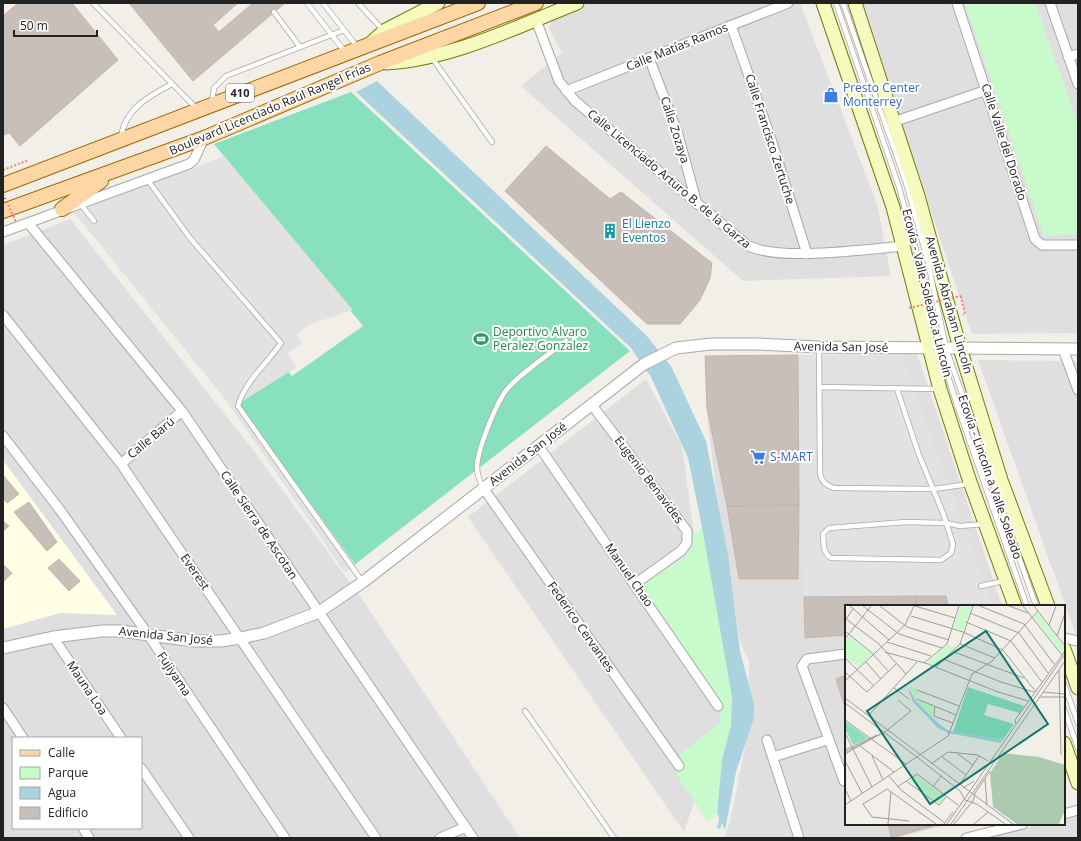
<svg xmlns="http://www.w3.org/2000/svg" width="1081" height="841" font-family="'Open Sans',sans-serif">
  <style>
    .residential { fill: #e0dfdf; fill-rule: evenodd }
    .education { fill: #ffffe5 }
    .park { fill: #c8facc }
    .pitch { fill: #88e0be }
    .parking { fill: #e2e2e2 }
    .water { fill: #aad3df }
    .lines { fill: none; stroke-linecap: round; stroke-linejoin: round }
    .stream { stroke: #aad3df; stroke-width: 3.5 }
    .building { fill: #c7bfb8; stroke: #c4b6ab }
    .service-casing { stroke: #a9a9a9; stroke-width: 6 }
    .minor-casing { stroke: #a9a9a9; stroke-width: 11 }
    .tertiary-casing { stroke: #a9a9a9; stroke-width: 13 }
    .secondary-casing { stroke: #707d05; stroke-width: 15 }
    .primary-casing { stroke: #a06b00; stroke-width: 16 }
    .path { stroke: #fa8072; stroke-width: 2; stroke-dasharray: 2 2; stroke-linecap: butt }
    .service { stroke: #fff; stroke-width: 4.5 }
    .minor { stroke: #fff; stroke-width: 9 }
    .tertiary { stroke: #fff; stroke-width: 11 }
    .secondary { stroke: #f7fabf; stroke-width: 13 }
    .primary { stroke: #fcd6a4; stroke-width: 14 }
    .path-bridge { stroke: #fa8072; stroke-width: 2; stroke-dasharray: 2 2; stroke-linecap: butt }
    .labels { text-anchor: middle; stroke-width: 4; stroke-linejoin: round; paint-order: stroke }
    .shield { fill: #fff; stroke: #646464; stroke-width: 1 }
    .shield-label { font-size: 11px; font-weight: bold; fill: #222 }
    .street-label { font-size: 12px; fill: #222; stroke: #fff }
    .shop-label { font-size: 12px; fill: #366cbe; stroke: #fff; text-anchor: start }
    .culture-label { font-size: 12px; fill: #0d838f; stroke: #fff; text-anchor: start }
    .leisure-label { font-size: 12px; fill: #27864d; stroke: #fff; text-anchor: start }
    .inset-road { fill: none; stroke: #9f9d99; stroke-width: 1 }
    .view { fill: #0f766e; fill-opacity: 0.15; stroke: #0f766e; stroke-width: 2 }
    .inset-edge { fill: none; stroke: #222; stroke-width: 2 }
  </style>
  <rect width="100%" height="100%" fill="#f2efe9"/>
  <path class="residential" d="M559 3H800L877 204 891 276 743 281 521 86 562 53 549 28Z
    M861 3H1078V333L972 334Z
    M70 219 254 451 362 599 520 838H3V245ZM13 738H141V828H13Z
    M917 354 1002 606H846V824H951L896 838H724L730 822 748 732 749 661 740 641 715 481 707 415 705 356Z
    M978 360 1078 361V641Z
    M646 379 682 446 710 651 724 715 684 832 468 517Z
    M1078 815V838H989L1042 824H1064V818Z"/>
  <path class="education" d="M3 460 117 615 60 613 3 629Z"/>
  <path class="park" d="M965 3H1035L1078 124V234L1044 236Z
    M702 527 732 697 731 725 722 760 716 816 707 821 669 763 722 721 717 708 718 706 640 585 690 553 692 537Z"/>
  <path class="pitch" d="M351 92 630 351 345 572 228 402 75 213 133 191 292 376 363 326 214 144Z"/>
  <path class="parking" d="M224 156 353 310 311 324 297 334 302 343 287 354 297 367 238 404 355 564 345 572 228 402 75 213Z
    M901 354 993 606H948L946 596 803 595 799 505 798 355Z"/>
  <path class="water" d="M377 81 646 335 671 366 706 441 728 555 740 651 754 704V718L736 772 725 830 717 813 722 760 731 725 732 697 702 527 688 458 651 377 631 348 356 92Z"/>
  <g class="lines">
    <path class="stream" d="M719 827 721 817"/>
  </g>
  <path class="building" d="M18 3H72L118 60 20 146 3 125V16Z
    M129 3H238L213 25 219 32 253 3H285L193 81Z
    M3 125 9 133 3 135Z
    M546 146 610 199 621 192 712 263 710 278 700 300 680 324H647L505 191Z
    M798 355 799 505 727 506 707 408 705 356Z
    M3 475 19 494 7 503 3 498Z
    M29 502 57 542 47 551 14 512Z
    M799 505 798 579H739L727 506Z
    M3 521 9 526 3 531Z
    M59 559 80 581 69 591 48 568Z
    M3 564 12 573 3 582Z
    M916 596V606H846V635L805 638 804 597Z
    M916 596H946L948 606H916Z
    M846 675V711L836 679Z
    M888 824H933V826L891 838Z"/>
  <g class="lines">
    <g class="service-casing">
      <path id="service" d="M93 3 197 109
        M307 3 345 52
        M323 3 358 48
        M358 3 383 30
        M836 3 899 187 919 261 939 348 958 408 1027 606
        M843 3 906 183 928 262 946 348 1036 606
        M274 12 300 47
        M432 58 492 142
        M212 102 214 88 226 76 344 30
        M121 137C125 109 149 96 172 84
        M147 179 190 238 281 343C267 364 245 381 238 406L362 581
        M80 203 94 221
        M819 347 820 474C822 482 826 485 834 488L934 489 969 484
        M819 387 938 389
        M897 389 919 455 943 513 953 544 951 553 941 560 831 558C822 552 824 543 823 534L829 528 906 522 946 523 960 526 985 524
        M484 489C479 481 477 475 477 466 478 449 497 399 509 387 525 370 547 356 566 341
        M981 586 1004 581
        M1064 684 1078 723
        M1064 709 1078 748
        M525 711 614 838"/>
    </g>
    <g class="minor-casing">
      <path id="minor" d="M957 3 1035 239 1042 245H1078
        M1050 3 1078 84
        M536 20 559 81 575 101 747 245C777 262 868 249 904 246
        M731 25 772 142 807 254
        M1068 57 1078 54
        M649 58 677 131 697 204
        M566 91 788 3
        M893 122 987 90
        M29 224 182 411 473 838
        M3 232 189 164 194 160 204 138
        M3 315 121 464 376 838
        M1063 349 1078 390
        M592 405 687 531V543L681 551 635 584
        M3 436 60 510 147 633 285 838
        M538 445 718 706
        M121 464 182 411
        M484 489 679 766
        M53 637 121 738
        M1064 638 1078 641
        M3 708 23 738
        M767 740 799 838
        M773 757 827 740
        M141 768 189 838
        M844 781 802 666 807 659 846 654
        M1064 814 1078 810
        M83 828 89 838
        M440 838 466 827
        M966 838 1023 824"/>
    </g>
    <g class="tertiary-casing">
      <path id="tertiary" d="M3 648 53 637 102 631H121L193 641H221L241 638 264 633 319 612 363 582 644 364 676 348 711 344H757L819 347 1078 349"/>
    </g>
    <g class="secondary-casing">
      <path id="secondary" d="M823 3 893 207 940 389 969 479 1015 606
        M855 3 918 196 960 348 1001 480 1048 606
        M371 43 384 31 438 3
        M386 63C452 59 516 27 577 3
        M1064 649 1078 688
        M1064 743 1078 783"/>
    </g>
    <g class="primary-casing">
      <path id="primary" d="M3 185 478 3
        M62 209 101 181
        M3 211 204 138 380 63 536 3"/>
    </g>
    <path class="path" d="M3 170 26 161 27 162
      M961 296 965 314 963 315"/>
    <use href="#service" class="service"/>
    <use href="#minor" class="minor"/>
    <use href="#tertiary" class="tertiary"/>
    <use href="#secondary" class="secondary"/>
    <use href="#primary" class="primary"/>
    <path class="path-bridge" d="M3 194 16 222
      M909 308 961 296"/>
  </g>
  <defs>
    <g id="shop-bare" transform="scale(1.2)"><path d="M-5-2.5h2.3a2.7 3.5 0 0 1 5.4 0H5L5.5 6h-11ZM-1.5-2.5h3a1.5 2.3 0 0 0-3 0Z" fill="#3f7fe0" stroke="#fff" stroke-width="2.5" paint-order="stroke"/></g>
    <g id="building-bare" transform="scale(1.2)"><path d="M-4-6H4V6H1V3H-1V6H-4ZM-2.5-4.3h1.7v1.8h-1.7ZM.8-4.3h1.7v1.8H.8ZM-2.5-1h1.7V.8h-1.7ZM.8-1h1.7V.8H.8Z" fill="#0f9aa8" stroke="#fff" stroke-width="2.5" paint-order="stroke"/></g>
    <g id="stadium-bare" transform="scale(1.2)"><path d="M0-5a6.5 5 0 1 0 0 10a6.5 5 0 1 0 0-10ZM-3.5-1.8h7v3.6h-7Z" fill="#2e9e5b" stroke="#fff" stroke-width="2.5" paint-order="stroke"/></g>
    <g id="supermarket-bare" transform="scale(1.2)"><path d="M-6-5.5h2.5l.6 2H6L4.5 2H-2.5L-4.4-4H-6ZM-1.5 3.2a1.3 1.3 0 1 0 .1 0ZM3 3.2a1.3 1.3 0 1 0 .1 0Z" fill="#3f7fe0" stroke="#fff" stroke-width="2.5" paint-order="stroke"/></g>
  </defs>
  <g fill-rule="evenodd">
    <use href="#shop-bare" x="831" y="95"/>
    <use href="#building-bare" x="610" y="231"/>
    <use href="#stadium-bare" x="481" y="339"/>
    <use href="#supermarket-bare" x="758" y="457"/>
  </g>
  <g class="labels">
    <rect class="shield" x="226" y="84" width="28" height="18" rx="3"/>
    <g class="shield-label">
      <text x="240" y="97">410</text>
    </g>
    <g class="street-label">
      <text transform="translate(677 47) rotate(-22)" y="4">Calle Matías Ramos</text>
      <text transform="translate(270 109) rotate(-23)" y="4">Boulevard Licenciado Raúl Rangel Frías</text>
      <text transform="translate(675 130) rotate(72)" y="4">Calle Zozaya</text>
      <text transform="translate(770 139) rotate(72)" y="4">Calle Francisco Zertuche</text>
      <text transform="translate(1004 142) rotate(72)" y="4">Calle Valle del Dorado</text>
      <text transform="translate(669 179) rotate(40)" y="4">Calle Licenciado Arturo B. de la Garza</text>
      <text transform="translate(927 293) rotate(76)" y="4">Ecovía - Valle Soleado a Lincoln</text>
      <text transform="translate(949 305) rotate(74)" y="4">Avenida Abraham Lincoln</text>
      <text transform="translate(841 347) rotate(1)" y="4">Avenida San José</text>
      <text transform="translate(151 438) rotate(-40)" y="4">Calle Barú</text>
      <text transform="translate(528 454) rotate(-38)" y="4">Avenida San José</text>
      <text transform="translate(990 477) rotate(71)" y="4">Ecovía - Lincoln a Valle Soleado</text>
      <text transform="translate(649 480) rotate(53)" y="4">Eugenio Benavides</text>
      <text transform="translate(259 525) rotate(56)" y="4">Calle Sierra de Ascotan</text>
      <text transform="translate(195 572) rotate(55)" y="4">Everest</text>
      <text transform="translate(629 575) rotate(55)" y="4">Manuel Chao</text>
      <text transform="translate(581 627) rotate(55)" y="4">Federico Cervantes</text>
      <text transform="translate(166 636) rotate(6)" y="4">Avenida San José</text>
      <text transform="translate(174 674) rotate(56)" y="4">Fujiyama</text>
      <text transform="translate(87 688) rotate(56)" y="4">Mauna Loa</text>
    </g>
    <g class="shop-label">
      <text x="843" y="92">Presto Center<tspan x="843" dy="14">Monterrey</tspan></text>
      <text x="770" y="461">S-MART</text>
    </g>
    <g class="culture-label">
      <text x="622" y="228">El Lienzo<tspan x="622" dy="14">Eventos</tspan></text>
    </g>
    <g class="leisure-label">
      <text x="493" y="336">Deportivo Alvaro<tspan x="493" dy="14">Peralez Gonzalez</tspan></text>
    </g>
  </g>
  <g transform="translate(845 605)">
    <rect width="220" height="220" fill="#f2efe9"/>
    <path d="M158 148 194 152 220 160V205L214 219H172L148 202 145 168Z" fill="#aacbaf"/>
    <path d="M116 1H127L117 26 109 23ZM193 8 220 43 217 48 188 11ZM5 31 27 49 14 62 0 52V38ZM103 40 112 43 96 54 91 61 82 58ZM65 81 73 84 72 94 90 102 87 113 71 96ZM71 170 100 192 95 199 64 176Z" fill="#c8facc"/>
    <path d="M123 82 179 101 175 108 143 99 139 110 169 119 158 135 108 127ZM0 116 23 133 8 140 0 124Z" fill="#88e0be"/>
    <path d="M62 81 71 96 94 119 104 126 157 135 156 138 103 128 93 123 68 97Z" fill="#aad3df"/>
    <path class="inset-road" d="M5 1 44 35M18 1 54 29 97 43M35 1 62 22 104 35M70 1 110 13M135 1 179 19 209 59M164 1 183 8M178 1 217 50M189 1 220 41M8 4 1 14 34 39 61 69M125 8 174 28 203 68M66 11 118 27 158 45 191 87M121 17 166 36 197 77M204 20 211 1M0 26 26 47 44 67M212 31 220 8M0 34 26 1M42 37 86 51M115 39 150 53M40 47 83 59 153 87 183 96M109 47 179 73M0 53 29 81M98 54 156 77 189 87M21 57 36 74M79 58 102 39 114 1M91 62 115 39 128 1M214 65 216 150M0 67 22 87 51 59M0 76 60 20 69 1M49 83 64 94M72 85 114 101M198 87 220 89M195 92H220M0 93 168 219M72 94 111 110M0 98 72 152 115 186 120 195 132 199 160 219M90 102 89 111 108 118M24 110 72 57M0 115 61 159M171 119 170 115 220 46M0 128 27 182M14 140 49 167M0 145 32 130M0 147 40 127 66 106 53 95M0 149 35 129M113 149 128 160M27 151 38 175M96 151 121 170M0 156 17 188M86 159 103 147 133 150 143 156M44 171 56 185 100 218M140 174 142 200M61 176 94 200 101 192M115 179 134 151M52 182 72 169 113 200M88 182 96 171M118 183 129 176M0 184 6 196M0 200 103 131 127 69 147 56 193 6M64 216 27 212 18 199 42 184 91 219M43 219 46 187M99 219 108 207M102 219 220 49M106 219 220 56M109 219 128 196 130 188 145 166M129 219 143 207"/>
    <path class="view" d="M141 26 203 119 85 199 22 106Z"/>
    <rect width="220" height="220" class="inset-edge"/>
  </g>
  <rect width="1081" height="841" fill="none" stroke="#222222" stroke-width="8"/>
  <rect x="12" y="737" width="130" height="92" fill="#ffffff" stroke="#a7a7a7"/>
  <rect x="20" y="750" width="20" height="6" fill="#fcd6a4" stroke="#a7a7a7"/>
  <text x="48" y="757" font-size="12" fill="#222222">Calle</text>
  <rect x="20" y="767" width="20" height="12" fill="#c8facc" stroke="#a7a7a7"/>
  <text x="48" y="777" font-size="12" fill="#222222">Parque</text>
  <rect x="20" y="787" width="20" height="12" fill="#aad3df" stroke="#a7a7a7"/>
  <text x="48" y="797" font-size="12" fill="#222222">Agua</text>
  <rect x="20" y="807" width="20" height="12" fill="#c7bfb8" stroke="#a7a7a7"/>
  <text x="48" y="817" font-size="12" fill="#222222">Edificio</text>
  <path d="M14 30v6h83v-6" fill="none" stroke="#222222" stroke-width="2"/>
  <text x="20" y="30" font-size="12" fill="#222222" stroke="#ffffff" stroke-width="3" paint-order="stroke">50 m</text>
</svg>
